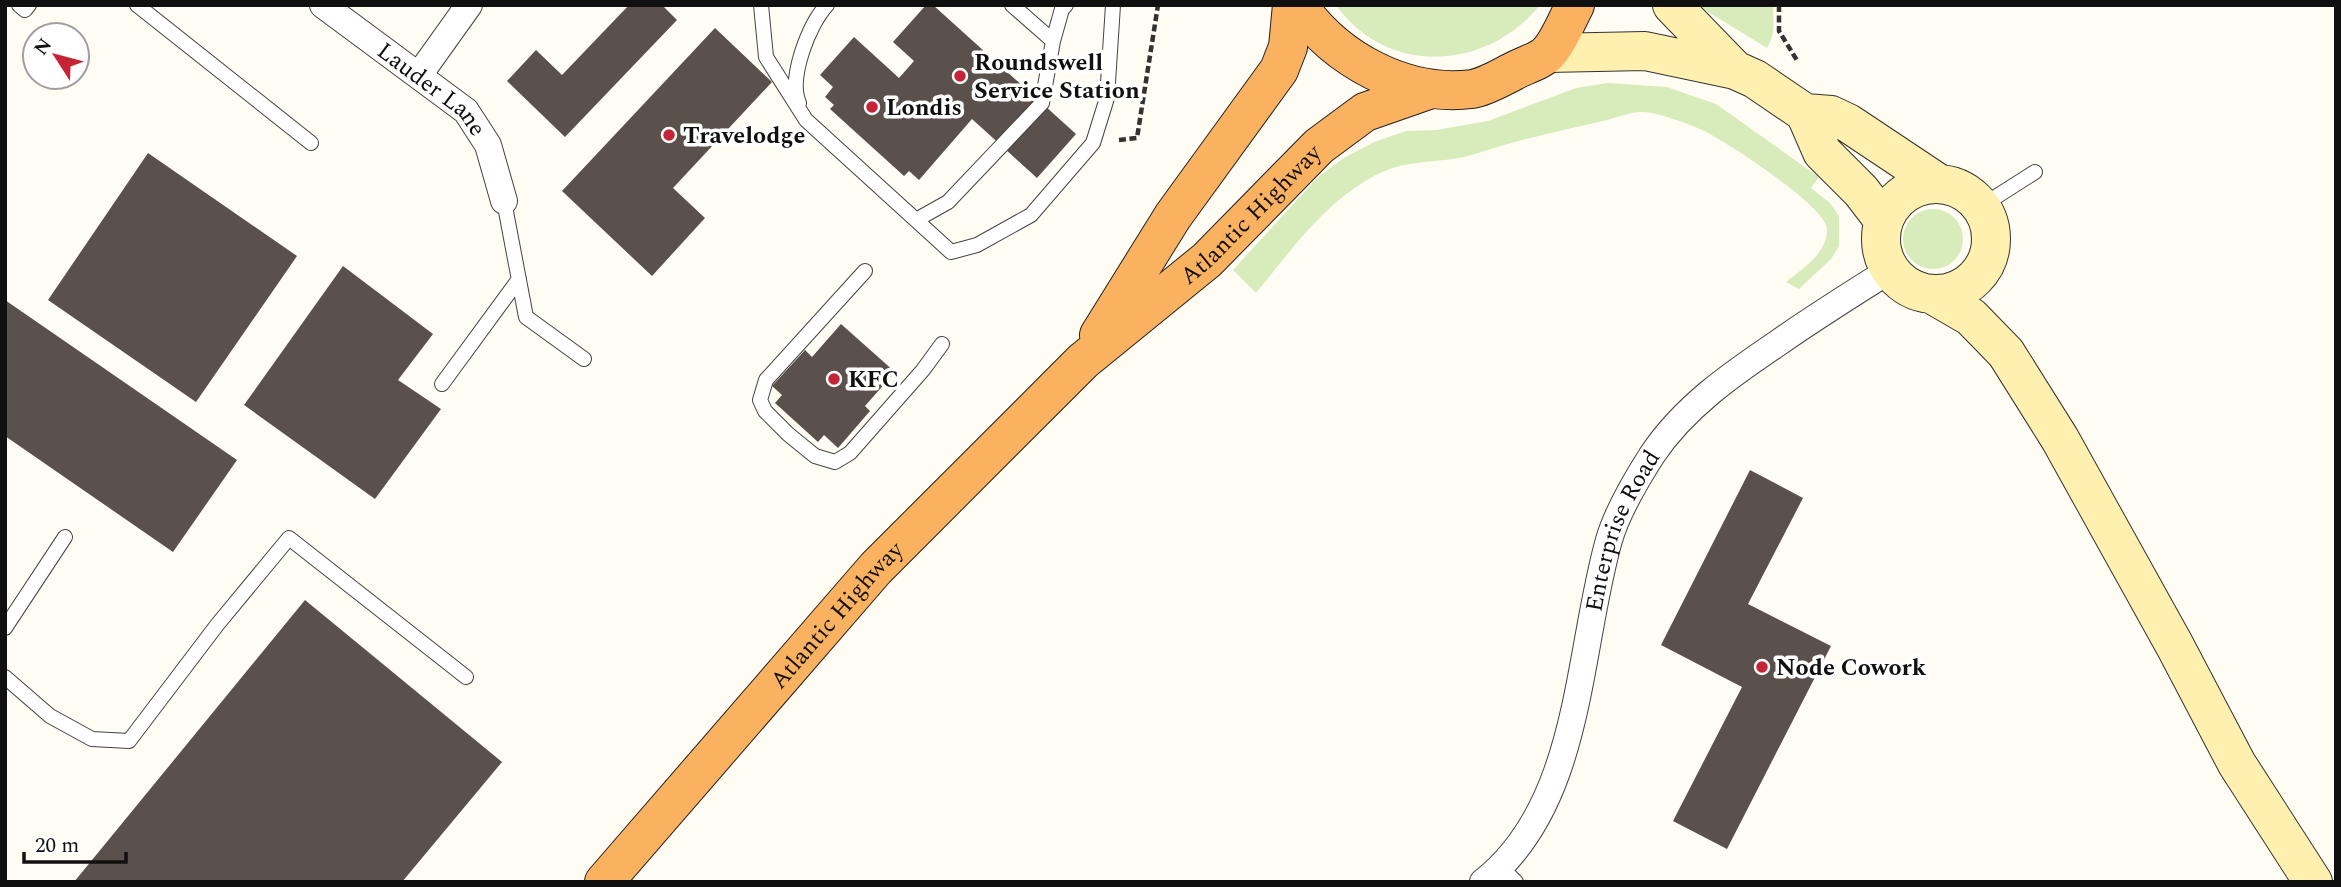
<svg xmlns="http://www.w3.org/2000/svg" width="2341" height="887" font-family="Spectral,serif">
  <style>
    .green { fill: #d8ecbb }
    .building { fill: #5a504c }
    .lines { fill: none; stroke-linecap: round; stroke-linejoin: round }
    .service-casing { stroke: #434343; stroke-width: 16 }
    .minor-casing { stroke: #434343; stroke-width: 28 }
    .secondary-casing { stroke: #323232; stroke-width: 40 }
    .trunk-casing { stroke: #212121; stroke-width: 40 }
    .path { stroke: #323232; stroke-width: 4.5; stroke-dasharray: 7 3.5; stroke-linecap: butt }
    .service { stroke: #fff; stroke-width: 14 }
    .minor { stroke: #fff; stroke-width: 26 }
    .secondary { stroke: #fff0af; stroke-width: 38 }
    .trunk { stroke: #fab260; stroke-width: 38 }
    .poi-dot { fill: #c62336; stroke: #fff; stroke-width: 2.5 }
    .labels { text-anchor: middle; stroke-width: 7; stroke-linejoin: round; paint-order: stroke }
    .poi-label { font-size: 24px; font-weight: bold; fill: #101010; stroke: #fff; text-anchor: start }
    .street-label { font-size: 24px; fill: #101010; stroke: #fff }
  </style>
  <rect width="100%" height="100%" fill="#fffcf4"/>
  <path class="green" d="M1336 5H1540C1487 71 1387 77 1336 5Z
    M1697 5H1773C1773 22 1776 33 1767 48Z
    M1608 83 1667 87 1716 104 1819 177 1811 188 1830 203 1839 216V246L1831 259 1799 289 1786 282C1803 268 1827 254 1827 229 1826 206 1723 139 1700 129 1689 124 1656 112 1644 112 1632 111 1615 118 1603 121 1574 128 1544 134 1515 142 1498 146 1481 153 1464 157 1428 164 1401 159 1367 180 1321 207 1289 253 1256 293L1233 270 1318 177 1344 158 1374 142 1406 131 1436 130 1488 121 1576 88Z
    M1903 239a30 30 0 1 1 60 0a30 30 0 1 1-60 0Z"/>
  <path class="building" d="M629 5H662L677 20 565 137 507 81 536 50 562 75Z
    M926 5H933L1076 134 1037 178 972 119 919 180 909 171 904 176 830 109 834 105 825 97 833 87 820 75 854 37 899 78 914 61 893 42Z
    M715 28 772 82 673 188 705 218 652 276 562 191Z
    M148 153 297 256 196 402 48 300Z
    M343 266 433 334 398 380 441 409 375 499 244 405Z
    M5 300 237 460 173 552 5 436Z
    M841 324 895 372 865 406 870 411 838 448 824 435 818 442 775 403 782 395 772 386 805 350 812 357Z
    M1750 470 1803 498 1748 604 1831 646 1727 849 1673 821 1742 687 1661 645Z
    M305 600 502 762 402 882H74Z"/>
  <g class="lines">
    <g class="service-casing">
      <path id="service" d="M19 5 25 10 29 5
        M137 5 311 143
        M761 5 766 57 806 120 951 252 977 245 1031 215 1093 143 1107 98 1113 5
        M1012 5 1053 41 1062 9 1066 5
        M799 103C788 78 809 24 827 5
        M504 201 526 317 584 359
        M1980 207 2035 172
        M916 220 948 202 1042 103 1053 41
        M865 271 766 380 760 400 765 411 788 434 815 456 835 462 850 453 923 370 942 344
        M442 384 519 279
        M5 628 65 537
        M5 677 50 716 92 739 129 741 217 625 289 538 466 677
        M1501 867 1516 882"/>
    </g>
    <g class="minor-casing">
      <g id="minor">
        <path id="s1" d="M323 5 466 111 488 145 504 201"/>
        <path d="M419 75 469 5"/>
        <path id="s2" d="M1483 882C1582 804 1577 652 1609 540 1617 512 1636 480 1652 455 1684 407 1732 374 1778 343 1815 317 1852 294 1890 270"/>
      </g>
    </g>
    <g class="secondary-casing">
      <path id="secondary" d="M1672 5 1735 70
        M1548 53 1645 51 1735 70 1755 79 1805 113 1822 152 1861 191 1884 221
        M1805 113 1831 115 1848 123 1938 183
        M1881 239a55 55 0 1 1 110 0a55 55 0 1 1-110 0Z
        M1933 295 1971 317 2006 353 2060 439 2175 646 2237 764 2313 882"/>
    </g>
    <g class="trunk-casing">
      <g id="trunk">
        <path d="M1298 5C1336 60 1405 97 1472 89 1485 87 1500 78 1512 72 1522 66 1541 61 1549 52 1560 39 1567 20 1575 5"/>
        <path d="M1099 335 1173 216 1279 70 1288 47 1292 5"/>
        <path id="s3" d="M604 882 876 568 1083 361 1207 260 1319 146 1365 112 1431 89"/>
      </g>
    </g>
    <path class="path" d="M1779 5V31L1798 62
      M1119 140 1137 138 1158 5"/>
    <use href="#service" class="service"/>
    <use href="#minor" class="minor"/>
    <use href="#secondary" class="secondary"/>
    <use href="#trunk" class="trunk"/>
  </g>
  <g class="poi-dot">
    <circle cx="960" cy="76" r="7"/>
    <circle cx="872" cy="107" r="7"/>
    <circle cx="669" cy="135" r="7"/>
    <circle cx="834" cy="379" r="7"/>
    <circle cx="1762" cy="667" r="7"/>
  </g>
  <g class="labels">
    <g class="poi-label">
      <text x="974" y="70">Roundswell<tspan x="974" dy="28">Service Station</tspan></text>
      <text x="886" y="115">Londis</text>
      <text x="683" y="143">Travelodge</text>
      <text x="848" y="387">KFC</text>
      <text x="1776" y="675">Node Cowork</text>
    </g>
    <g class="street-label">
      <text dy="8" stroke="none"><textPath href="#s1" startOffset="138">Lauder Lane</textPath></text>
      <text dy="8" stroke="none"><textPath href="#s3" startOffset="931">Atlantic Highway</textPath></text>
      <text dy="8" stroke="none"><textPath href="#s2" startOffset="385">Enterprise Road</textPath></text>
      <text dy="8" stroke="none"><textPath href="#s3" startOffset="354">Atlantic Highway</textPath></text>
    </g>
  </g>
  <rect width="2341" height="887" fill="none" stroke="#101010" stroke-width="14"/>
  <g transform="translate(56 56) rotate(306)"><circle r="33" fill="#ffffff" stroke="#9f9f9f" stroke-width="2"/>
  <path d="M0-5L12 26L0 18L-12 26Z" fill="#c62336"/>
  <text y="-10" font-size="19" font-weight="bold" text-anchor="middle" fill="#101010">N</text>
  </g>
  <path d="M24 852v10h102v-10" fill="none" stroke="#101010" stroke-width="3.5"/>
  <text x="35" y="852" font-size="21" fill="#101010" stroke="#ffffff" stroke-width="5" paint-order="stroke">20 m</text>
</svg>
